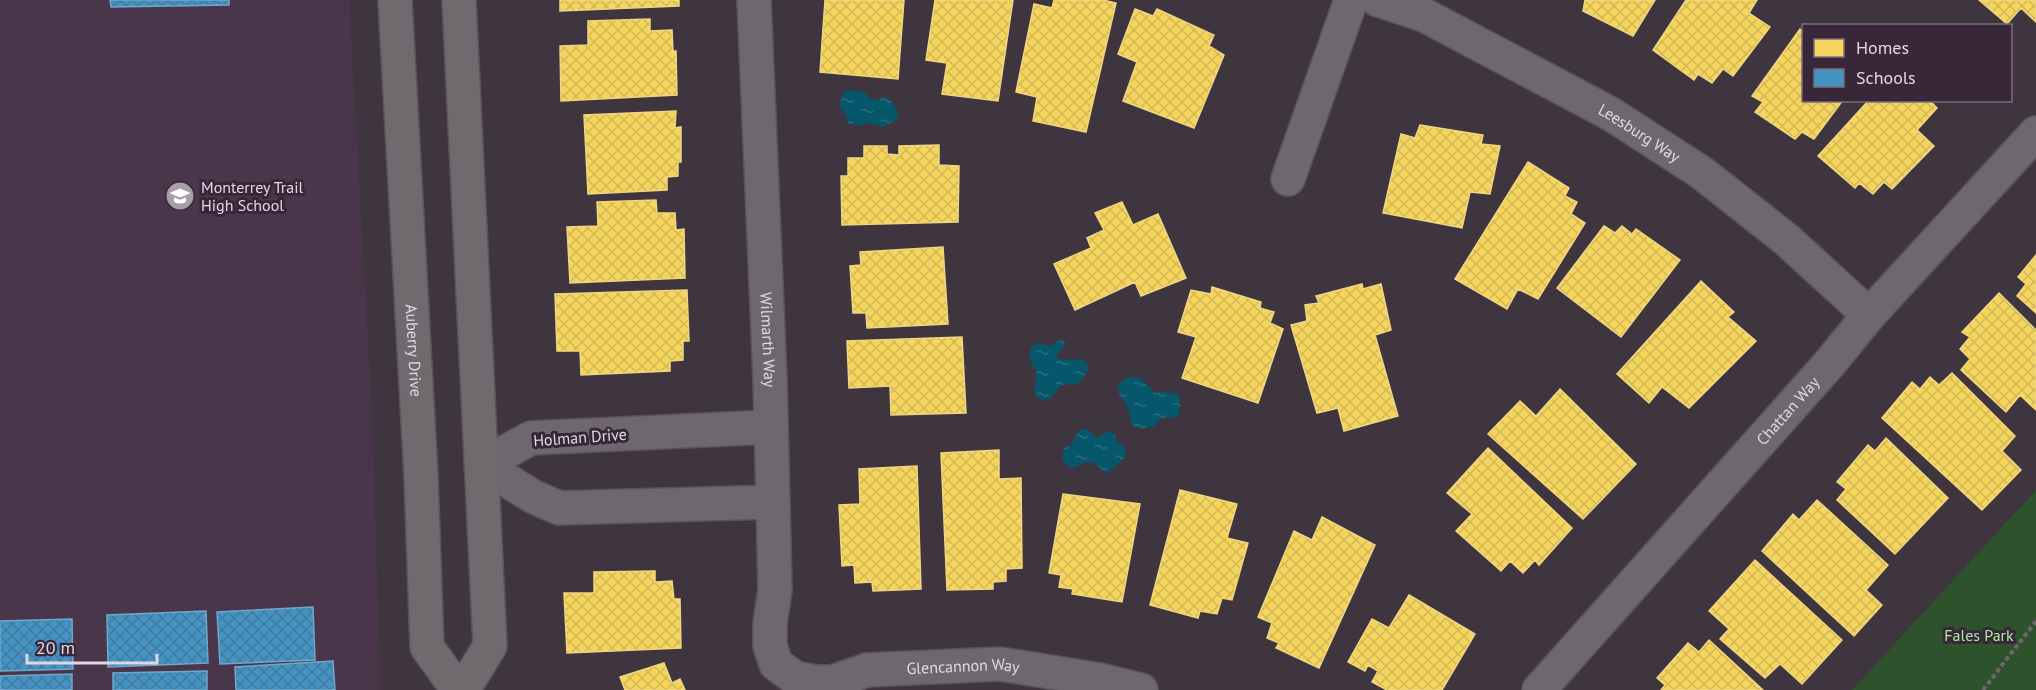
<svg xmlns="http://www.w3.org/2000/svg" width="2036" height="690" font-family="'PT Sans',sans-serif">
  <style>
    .built { fill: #49364a }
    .park { fill: #2e522b }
    .water { fill: url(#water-ripples) }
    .homes { fill: url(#homes-cross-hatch); stroke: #f0d684; stroke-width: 1.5 }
    .schools { fill: url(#schools-cross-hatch); stroke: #72a7cc; stroke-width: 1.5 }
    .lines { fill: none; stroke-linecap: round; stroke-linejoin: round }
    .street-casing { stroke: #5a525b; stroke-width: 36 }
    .secondary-casing { stroke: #5a525b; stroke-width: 36 }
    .path { stroke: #6e686e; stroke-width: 4; stroke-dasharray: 4.5 3; stroke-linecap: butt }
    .street { stroke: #6e676e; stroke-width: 33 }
    .secondary { stroke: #6e6a6d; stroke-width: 33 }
    .labels { text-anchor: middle; stroke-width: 6; stroke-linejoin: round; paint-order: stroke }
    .street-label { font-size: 16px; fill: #e1d7e2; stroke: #372738 }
    .poi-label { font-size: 16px; fill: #e1d7e2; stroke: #372738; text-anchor: start }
    .park-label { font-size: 16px; fill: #a5ee9c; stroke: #372738 }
  </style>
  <defs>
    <pattern id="water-ripples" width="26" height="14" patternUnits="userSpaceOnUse" patternTransform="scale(1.5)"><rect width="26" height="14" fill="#06566c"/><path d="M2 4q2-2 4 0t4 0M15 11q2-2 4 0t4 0" fill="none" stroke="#2a6e81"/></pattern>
    <pattern id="homes-cross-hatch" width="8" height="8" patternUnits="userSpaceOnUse" patternTransform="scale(1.5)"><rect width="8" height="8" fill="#f6d55c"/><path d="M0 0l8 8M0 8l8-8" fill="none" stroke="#d2b757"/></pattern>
    <pattern id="schools-cross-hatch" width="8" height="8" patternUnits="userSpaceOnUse" patternTransform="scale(1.5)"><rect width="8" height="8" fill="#4393c3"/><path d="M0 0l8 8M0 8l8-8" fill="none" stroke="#437a9d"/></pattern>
  </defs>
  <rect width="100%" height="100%" fill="#3e353e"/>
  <path class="built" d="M0 0H349L371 391 381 690H0Z"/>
  <path class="park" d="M2036 490V690H1852Z"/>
  <path class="water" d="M849 90 864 92 870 98 876 100 881 98H889L898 111 897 119 883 127C874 124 869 120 860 126L849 124 844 111 840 108 841 95Z
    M1063 340 1065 344 1057 355 1058 359 1082 360 1087 363 1088 371 1078 384C1059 385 1061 382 1052 398L1041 400C1028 392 1039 385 1036 373 1032 360 1026 361 1032 345L1040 344 1052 346 1055 342Z
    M1129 377H1139L1156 393 1167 392 1178 394C1181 401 1181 409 1178 416L1173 418H1161L1155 426 1142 429 1132 426C1129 419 1130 412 1127 406 1120 394 1110 387 1129 377Z
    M1082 429H1088L1097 438 1107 431 1115 434 1117 442C1124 444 1127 449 1125 457L1109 472H1105C1100 469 1097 464 1093 463 1079 458 1074 478 1062 459L1064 448 1072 444 1079 430Z"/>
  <path class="homes" d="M560 0H679V6L560 11Z
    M825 0H904L898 79 820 72Z
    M935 0H1013L998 101 942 94 947 63 926 60Z
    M1054 0H1103L1116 3 1086 132 1033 121 1037 97 1016 92 1034 4 1052 8Z
    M1585 0H1655L1633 36 1583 11Z
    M1686 0H1757L1749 13 1770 27 1733 76 1723 69 1712 83 1698 74 1694 80 1653 50Z
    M1979 0H2036V22L2021 8 2007 24Z
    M1135 9 1153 16 1157 9 1214 35 1209 46 1224 55 1194 128 1123 101 1137 62 1118 54Z
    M650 19V31L672 30 673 51H676L677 95 561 101 560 46 588 45V21Z
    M1800 29 1804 32V100H1843L1814 139 1802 132 1795 139 1755 112 1763 102 1752 96Z
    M1869 100H1929L1937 108 1917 130 1934 146 1892 189 1884 182 1873 194 1859 183 1855 188 1818 156Z
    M676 111 675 128 681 127V162H678V176L667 177V190L588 194 584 115Z
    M1420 125 1483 135 1481 144 1500 146 1490 194 1470 192 1462 228 1383 213 1401 134 1415 138Z
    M939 145V165L959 166 958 222 842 225 841 176H848V158H864V146H887V154L899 155V146Z
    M1528 162 1569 188 1565 196 1577 202 1571 214 1585 223 1538 299 1518 289 1507 309 1455 279Z
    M656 200 657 213H675L676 230 684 229 685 278 570 283 567 227 598 226 597 202Z
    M1122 202 1133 225 1158 214 1186 278 1141 296 1135 282 1075 310 1054 264 1091 248 1087 238 1104 230 1095 213Z
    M1604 226 1615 233 1622 226 1632 234 1636 229 1680 260 1621 337 1557 288Z
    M943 247 948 324 867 328 866 313H853L850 266 861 265 860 252Z
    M2036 255V313L2017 296 2026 284 2018 277Z
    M1701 281 1734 312 1728 317 1756 341 1689 408 1662 387 1649 403 1617 374Z
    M1362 284 1363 289 1381 284 1391 330 1375 335 1398 416 1344 431 1338 408 1317 413 1291 325 1307 321 1305 305 1319 303 1316 296Z
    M1212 287 1261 302 1260 308 1274 312 1270 323 1283 329 1258 403 1182 378 1196 337 1178 332 1191 290 1211 294Z
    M687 290 689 341H683V360L670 361V371L581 375 580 351H557L555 294Z
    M1999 293 2036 330V410L2020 395 2006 412 1961 370 1970 359 1960 349 1970 337 1962 332Z
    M962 337 966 413 891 415 890 386 849 388 847 341Z
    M1952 373 2015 436 2002 451 2021 470 1982 510 1882 418 1912 382 1920 389 1930 377 1939 385Z
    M1560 389 1636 464 1583 519 1488 434 1520 401 1536 416Z
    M1886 438 1948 498 1895 554 1837 500 1846 489 1837 482 1868 445 1875 451Z
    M1488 448 1572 528 1539 565 1535 560 1523 573 1510 561 1501 571 1456 531 1472 514 1447 493Z
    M999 450V479L1021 478 1022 568 1006 569V581L993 582V589L947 590 941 453Z
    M917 466 921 589 873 591 872 582 855 583 854 565 842 566 839 505 860 504 859 469Z
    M1180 490 1237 504 1227 538 1248 543 1232 600 1222 598 1217 614 1200 611 1198 618 1150 605Z
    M1063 494 1140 504 1122 602 1072 594 1073 589 1059 587 1061 575 1049 573Z
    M1817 500 1888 565 1866 590 1882 605 1854 636 1762 551 1793 514 1799 520Z
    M1322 517 1375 545 1319 668 1276 648 1279 643 1267 638 1272 623 1258 617 1294 531 1312 540Z
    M1755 560 1842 640 1802 684 1780 664 1765 678 1720 639 1729 629 1709 611Z
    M655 571V582L672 581 674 599H680L681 648 567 653 564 593H594V572Z
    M1409 595 1475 634 1442 690H1387L1372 682 1378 671 1368 665 1365 671 1348 662 1372 619 1389 628Z
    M1709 640 1763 690H1661L1665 685 1657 678 1688 643 1699 652Z
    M664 663 672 683 680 679 685 690H625L620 677Z"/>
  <path class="schools" d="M110 0H229V5L111 7Z
    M313 607 315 660 220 664 217 612Z
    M206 611 208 663 108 667 107 615Z
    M72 619 73 669 0 671V621Z
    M333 661 335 690H236L235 667Z
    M207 671V690H113V673Z
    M72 674V690H0V676Z"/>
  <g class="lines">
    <g class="street-casing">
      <g id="street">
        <path id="s1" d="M754 0 770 379 773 502 775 590 770 623V646L776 664 795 678 815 682H832L867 670 1000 664 1100 680 1141 690"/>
        <path id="s2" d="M1378 0 1424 15 1611 114 1702 173 1787 240 1869 315"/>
        <path d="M1288 179 1351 0"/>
        <path d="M771 427 531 438 482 465 534 497 559 508 773 502"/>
        <path id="s3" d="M1539 690 1829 364 1869 315 2036 133"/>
      </g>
    </g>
    <g class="secondary-casing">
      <g id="secondary">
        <path id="s4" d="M395 0 421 476 427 647 458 690"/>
        <path d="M459 0 490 646 463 690"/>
      </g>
    </g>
    <path class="path" d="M1983 690 2036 621"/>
    <use href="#street" class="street"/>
    <use href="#secondary" class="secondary"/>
  </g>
  <defs>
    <g id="school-disc" transform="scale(1.5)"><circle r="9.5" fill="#a89ea9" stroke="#372738"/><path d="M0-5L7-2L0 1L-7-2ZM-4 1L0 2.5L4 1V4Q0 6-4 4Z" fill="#fff"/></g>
  </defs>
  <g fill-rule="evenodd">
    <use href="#school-disc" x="180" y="196"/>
  </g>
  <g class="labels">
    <g class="street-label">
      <text dy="6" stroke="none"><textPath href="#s2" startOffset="294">Leesburg Way</textPath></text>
      <text dy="6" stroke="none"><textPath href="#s1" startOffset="340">Wilmarth Way</textPath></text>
      <text dy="6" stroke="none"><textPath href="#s4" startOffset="351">Auberry Drive</textPath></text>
      <text dy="6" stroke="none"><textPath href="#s3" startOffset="374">Chattan Way</textPath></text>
      <text transform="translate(580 437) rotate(-4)" y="6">Holman Drive</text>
      <text dy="6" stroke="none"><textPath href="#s1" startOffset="860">Glencannon Way</textPath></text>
    </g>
    <g class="poi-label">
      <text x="201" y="193">Monterrey Trail<tspan x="201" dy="18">High School</tspan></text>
    </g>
    <g class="park-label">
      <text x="1979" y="641">Fales Park</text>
    </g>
  </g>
  <rect x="1802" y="24" width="210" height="78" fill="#372738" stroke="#7b6d7c" stroke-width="1.5"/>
  <rect x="1814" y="39" width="30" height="18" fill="#f6d55c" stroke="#7b6d7c" stroke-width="1.5"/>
  <text x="1856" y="54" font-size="18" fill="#e1d7e2">Homes</text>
  <rect x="1814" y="69" width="30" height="18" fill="#4393c3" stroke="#7b6d7c" stroke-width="1.5"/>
  <text x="1856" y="84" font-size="18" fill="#e1d7e2">Schools</text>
  <path d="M27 654v9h130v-9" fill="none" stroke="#e1d7e2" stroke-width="3"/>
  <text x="36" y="654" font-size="18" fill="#e1d7e2" stroke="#372738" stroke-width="4.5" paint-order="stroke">20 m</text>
</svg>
